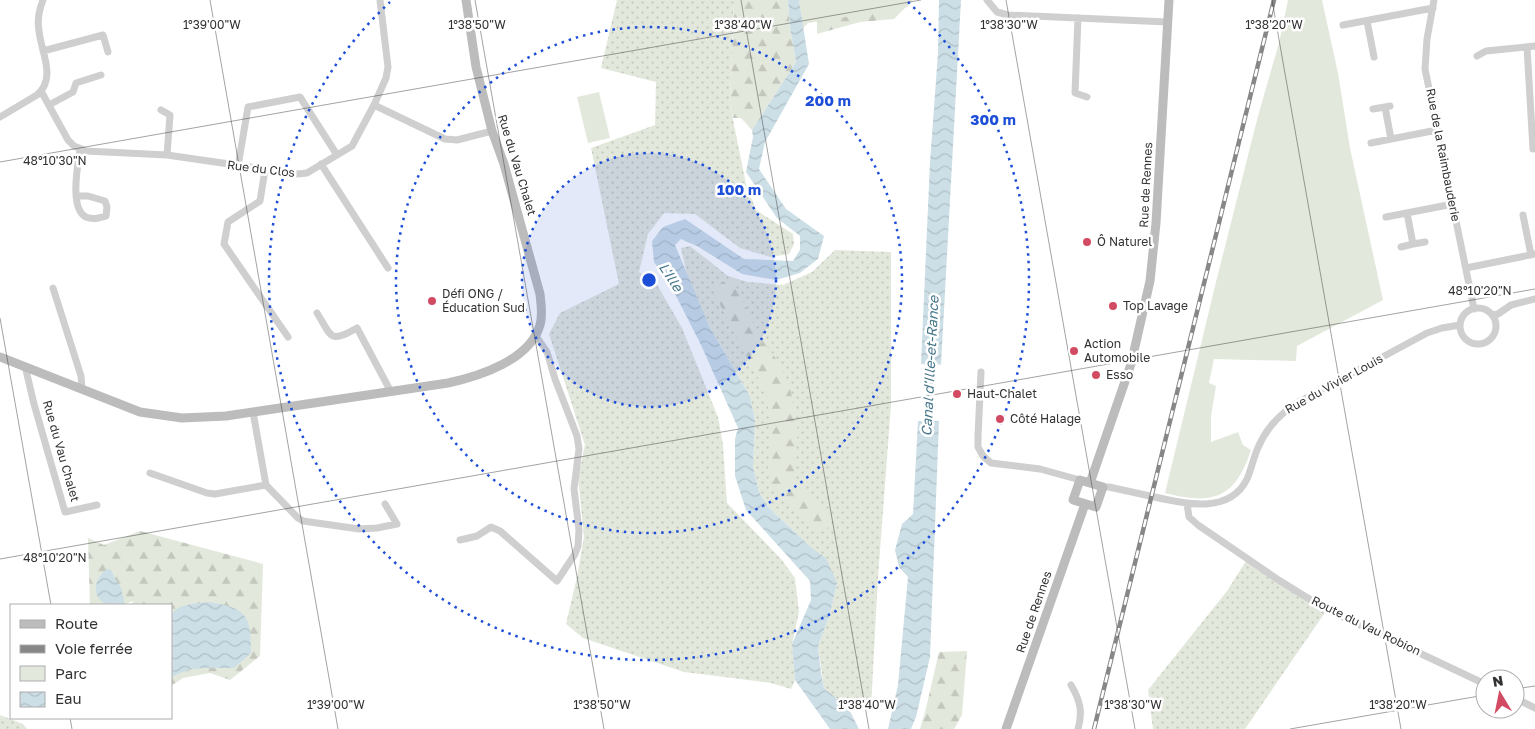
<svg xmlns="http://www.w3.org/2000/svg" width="1535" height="729" font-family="'Golos Text',sans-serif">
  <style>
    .grass { fill: url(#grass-dots) }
    .forest { fill: url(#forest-firs) }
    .green { fill: #e3e8dc }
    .water { fill: url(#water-waves) }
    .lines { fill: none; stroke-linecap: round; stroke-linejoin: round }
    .street { stroke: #cfcfcf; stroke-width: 7 }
    .secondary { stroke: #bcbcbc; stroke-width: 9 }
    .rail-casing { stroke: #878787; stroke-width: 4.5 }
    .rail { stroke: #fff; stroke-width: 2.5; stroke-dasharray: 8; stroke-linecap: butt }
    .ticks { fill: none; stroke: #323232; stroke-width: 1; stroke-opacity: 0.45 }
    .ring { fill: none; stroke: #1d4ed8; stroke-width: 2.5; stroke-dasharray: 2.5 5 }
    .poi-dot { fill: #d24b62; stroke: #fff; stroke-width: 2 }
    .labels { text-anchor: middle; stroke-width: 5; stroke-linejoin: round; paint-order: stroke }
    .street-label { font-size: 12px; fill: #323232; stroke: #fff }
    .poi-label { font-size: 12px; fill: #323232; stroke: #fff; text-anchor: start }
    .water-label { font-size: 14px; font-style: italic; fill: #48788c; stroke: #fff }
    .ticks-label { font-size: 12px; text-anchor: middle; fill: #323232; stroke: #fff; stroke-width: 5; stroke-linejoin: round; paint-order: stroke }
    .centre { fill: #1d4ed8; stroke: #fff; stroke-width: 2.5 }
    .ring-label { font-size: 15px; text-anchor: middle; font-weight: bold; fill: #1d4ed8; stroke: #fff; stroke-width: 5; stroke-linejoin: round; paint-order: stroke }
  </style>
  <defs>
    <pattern id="grass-dots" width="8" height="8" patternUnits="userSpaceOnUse" patternTransform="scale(1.25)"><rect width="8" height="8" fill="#e3e8dc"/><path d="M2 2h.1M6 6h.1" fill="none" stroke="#c3c7bd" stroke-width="1.8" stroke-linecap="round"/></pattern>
    <pattern id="forest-firs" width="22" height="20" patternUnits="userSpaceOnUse" patternTransform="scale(1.25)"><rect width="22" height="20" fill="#e3e8dc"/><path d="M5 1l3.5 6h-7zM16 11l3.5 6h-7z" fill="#c3c7bd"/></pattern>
    <pattern id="water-waves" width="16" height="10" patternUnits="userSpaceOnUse" patternTransform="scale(1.25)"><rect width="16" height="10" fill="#ccdfe6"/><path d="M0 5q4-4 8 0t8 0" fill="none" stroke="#b0c0c6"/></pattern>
  </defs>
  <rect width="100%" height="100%" fill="#fff"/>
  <path class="grass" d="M617 0H734L730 105 746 184 756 210 793 234 794 244 789 254 770 257 740 248 695 214 664 213 648 234 639 272 656 283 682 328 718 417 723 445 727 503 781 559 795 578 799 612 792 644 795 680 791 689 771 683 684 672 583 638 566 624 577 577 584 537 578 477 585 445 549 334 560 313 619 284 591 148 655 125 656 82 601 68Z
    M690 246 728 276 748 282 783 285 812 272 835 250 891 252V405L878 577 871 707 849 709 824 688 818 646 830 614 837 583 814 550 769 508 759 492 753 466 755 421 750 396 710 328 688 279 681 248Z
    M1246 561 1326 611 1245 729H1153L1148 690 1227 591Z
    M0 715 23 724 27 729H0Z"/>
  <path class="forest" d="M734 0H788L790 27 796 62 752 130 741 118H733L730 105Z
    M845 0H913L894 19 860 22 817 34V16Z
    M732 279 760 337 780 364 791 392 798 431 793 481 832 520 830 527 814 532 775 491 768 468 771 427 766 394 711 287Z
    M140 531 263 564 260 656 230 680 210 673 183 678 171 686V605H132L133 601 123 605H90L88 538 104 545Z
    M967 651 962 715 954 729H920L926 708 939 652Z"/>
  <path class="green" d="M799 0H909L908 7 808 23 803 28Z
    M1288 0H1322L1338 73 1350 148 1383 300 1297 346 1296 361 1214 359 1209 383 1216 386 1211 416V442L1238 432 1243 445 1251 450C1235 499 1213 505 1165 493L1216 282 1258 116 1279 43Z
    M599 92 610 138 588 143 577 97Z"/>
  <path class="water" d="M788 0H799L809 64 765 142 759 169 786 209 824 236 818 259 800 273 776 280 742 274 697 246 681 239 675 245 710 328 750 396 755 421 753 466 759 492 769 508 812 548 826 558 837 583 830 614 818 646 821 673 824 688 849 709 859 729H830L795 680 792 644 811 600 810 581 746 510 735 476V439L738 428 701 345 674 292 654 262 652 241 663 227 685 219 744 259 793 261 800 250V236L777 218 746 172 753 137 752 130 796 62 790 27Z
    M939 0H961L941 365 937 364 934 368 931 417 934 421H939L930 657 916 717 911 729H888L898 685 908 577 899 567 895 550 902 524 913 514 918 421H922L925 417 928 368 924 364H921L930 162 938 53Z
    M107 569 111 570C114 577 116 580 120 586 123 590 121 594 124 598V605C120 605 108 605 104 603 90 594 96 576 107 569Z
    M209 602C247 608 251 615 251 653L234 668C213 668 189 665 171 678V615C178 604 197 603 209 602Z"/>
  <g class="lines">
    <path class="street" d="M987 0 997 12 1008 15 1167 22
      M1434 0 1427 39 1425 69 1474 309
      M1078 18 1075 93 1087 97
      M1367 21 1374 57
      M1343 25 1433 8
      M1527 47 1533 149
      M43 51 103 35 108 52
      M1477 56 1486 51 1535 46
      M41 91 68 140 74 146 86 151 167 155 298 174 307 173 352 146 374 105 386 78 388 67 380 0
      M49 105 73 92 76 83 101 75
      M374 105 445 139 457 140 492 131
      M1390 106 1385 107 1391 139
      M1373 109 1385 107
      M161 110 170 115 167 155
      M0 117 37 95C57 78 41 52 39 31 37 20 39 10 43 0
      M1371 143 1437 130
      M321 164 388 268
      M238 166 248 107 300 97 337 155
      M265 170 260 201 228 222 224 244 288 337
      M77 196H88L105 201 107 207 106 216C99 218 93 220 86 217 69 209 78 164 80 149
      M1523 215 1531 255
      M1386 217 1453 204
      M1413 244 1425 242
      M1401 247 1413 244 1407 213
      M1466 268 1535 254
      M53 288 81 376 82 388
      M1460 326a18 18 0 1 1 36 0a18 18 0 1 1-36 0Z
      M317 313C332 337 329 344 357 328L391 392
      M1492 315 1498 314 1511 305 1535 299
      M25 366 34 404 65 512 97 505
      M981 372 978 436V447L983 456 991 463 1040 469 1080 480
      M253 412 266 485 298 518 303 521 359 529 377 528 397 524 385 504
      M150 473 207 493 215 494 266 485
      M1103 487H1109C1123 490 1136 493 1150 496 1181 503 1229 516 1247 479 1251 470 1253 460 1257 450 1265 430 1277 417 1295 404L1427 333 1442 328 1460 325
      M1187 504 1189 517 1198 525 1277 579 1324 608 1485 684
      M460 540 477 536 491 527 500 531 557 581 575 554 578 546 579 530 574 489 579 449 577 436 555 379 547 352 536 336
      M1071 685C1080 700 1083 712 1078 729
      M1515 698 1535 708"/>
    <path class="secondary" d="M0 357 140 412 182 418 226 416 448 383C480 376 530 360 540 325 543 315 541 304 540 294L504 164 492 131 476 67 466 0
      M1080 480 1103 487 1096 507 1073 500Z
      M1090 483 1131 364 1150 281 1156 223 1169 0
      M1006 729 1085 504"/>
    <g class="rail-casing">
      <path id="rail" d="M1094 729 1274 0"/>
    </g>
    <use href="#rail" class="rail"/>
  </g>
  <path class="ticks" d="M210 0 338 729M475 0 604 729M741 0 869 729M1006 0 1135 729M1272 0 1401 729M0 162 921 0M0 318 51 605M0 559 1535 289M1515 689 1535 686M70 718 72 729M1290 729 1485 695"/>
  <circle cx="649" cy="280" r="127" fill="#1d4ed8" fill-opacity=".12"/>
  <g class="ring">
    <circle cx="649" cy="280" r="127"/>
    <circle cx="649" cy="280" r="253"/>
    <path d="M908 2A380 380 0 1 1 390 2"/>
  </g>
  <g class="poi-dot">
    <circle cx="1087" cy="242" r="5"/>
    <circle cx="432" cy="301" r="5"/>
    <circle cx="1113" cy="306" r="5"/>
    <circle cx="1074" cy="351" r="5"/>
    <circle cx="1096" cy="375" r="5"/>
    <circle cx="957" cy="394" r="5"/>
    <circle cx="1000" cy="419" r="5"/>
  </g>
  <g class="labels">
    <g class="street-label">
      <text transform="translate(1443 155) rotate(79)" y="4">Rue de la Raimbauderie</text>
      <text transform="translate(517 165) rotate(73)" y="4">Rue du Vau Chalet</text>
      <text transform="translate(261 169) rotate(7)" y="4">Rue du Clos</text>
      <text transform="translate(1146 185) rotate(-87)" y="4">Rue de Rennes</text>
      <text transform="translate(1334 384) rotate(-29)" y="4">Rue du Vivier Louis</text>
      <text transform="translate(61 451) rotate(74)" y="4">Rue du Vau Chalet</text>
      <text transform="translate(1034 612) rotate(-71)" y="4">Rue de Rennes</text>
      <text transform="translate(1366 626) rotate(26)" y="4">Route du Vau Robion</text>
    </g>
    <g class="poi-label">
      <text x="1097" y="246">Ô Naturel</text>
      <text x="442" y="298">Défi ONG /<tspan x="442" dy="14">Éducation Sud</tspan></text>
      <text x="1123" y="310">Top Lavage</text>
      <text x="1084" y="348">Action<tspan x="1084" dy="14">Automobile</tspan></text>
      <text x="1106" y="379">Esso</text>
      <text x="967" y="398">Haut-Chalet</text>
      <text x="1010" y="423">Côté Halage</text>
    </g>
    <g class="water-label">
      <text transform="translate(671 277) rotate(57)" y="5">L'Ille</text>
      <text transform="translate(930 366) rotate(-87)" y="5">Canal d'Ille-et-Rance</text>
    </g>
  </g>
  <g class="ticks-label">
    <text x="212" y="29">1°39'00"W</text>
    <text x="477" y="29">1°38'50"W</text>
    <text x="743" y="29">1°38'40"W</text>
    <text x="1009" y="29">1°38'30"W</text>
    <text x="1274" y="29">1°38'20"W</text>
    <text x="55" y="165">48°10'30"N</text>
    <text x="1480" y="295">48°10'20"N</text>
    <text x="55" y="562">48°10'20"N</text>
    <text x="336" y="709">1°39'00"W</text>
    <text x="602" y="709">1°38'50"W</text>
    <text x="867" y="709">1°38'40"W</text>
    <text x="1133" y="709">1°38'30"W</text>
    <text x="1398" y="709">1°38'20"W</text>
  </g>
  <circle cx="649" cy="280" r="8" class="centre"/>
  <g class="ring-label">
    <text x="828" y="106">200 m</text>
    <text x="993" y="125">300 m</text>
    <text x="739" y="195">100 m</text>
  </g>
  <rect x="10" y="604" width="162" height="115" fill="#ffffff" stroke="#adadad"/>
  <rect x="20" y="620" width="25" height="8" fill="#bcbcbc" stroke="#adadad"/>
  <text x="55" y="629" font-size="15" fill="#323232">Route</text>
  <rect x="20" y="645" width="25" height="8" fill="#878787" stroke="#adadad"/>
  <text x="55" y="654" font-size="15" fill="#323232">Voie ferrée</text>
  <rect x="20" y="666" width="25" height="15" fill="#e3e8dc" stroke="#adadad"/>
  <text x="55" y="679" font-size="15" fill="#323232">Parc</text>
  <rect x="20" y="692" width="25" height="15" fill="url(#water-waves)" stroke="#adadad"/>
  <text x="55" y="704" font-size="15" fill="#323232">Eau</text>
  <g transform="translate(1500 694) rotate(350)"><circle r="24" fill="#ffffff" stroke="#adadad"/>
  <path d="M0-4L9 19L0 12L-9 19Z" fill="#d24b62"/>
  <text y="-8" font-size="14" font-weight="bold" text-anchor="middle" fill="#323232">N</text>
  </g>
</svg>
